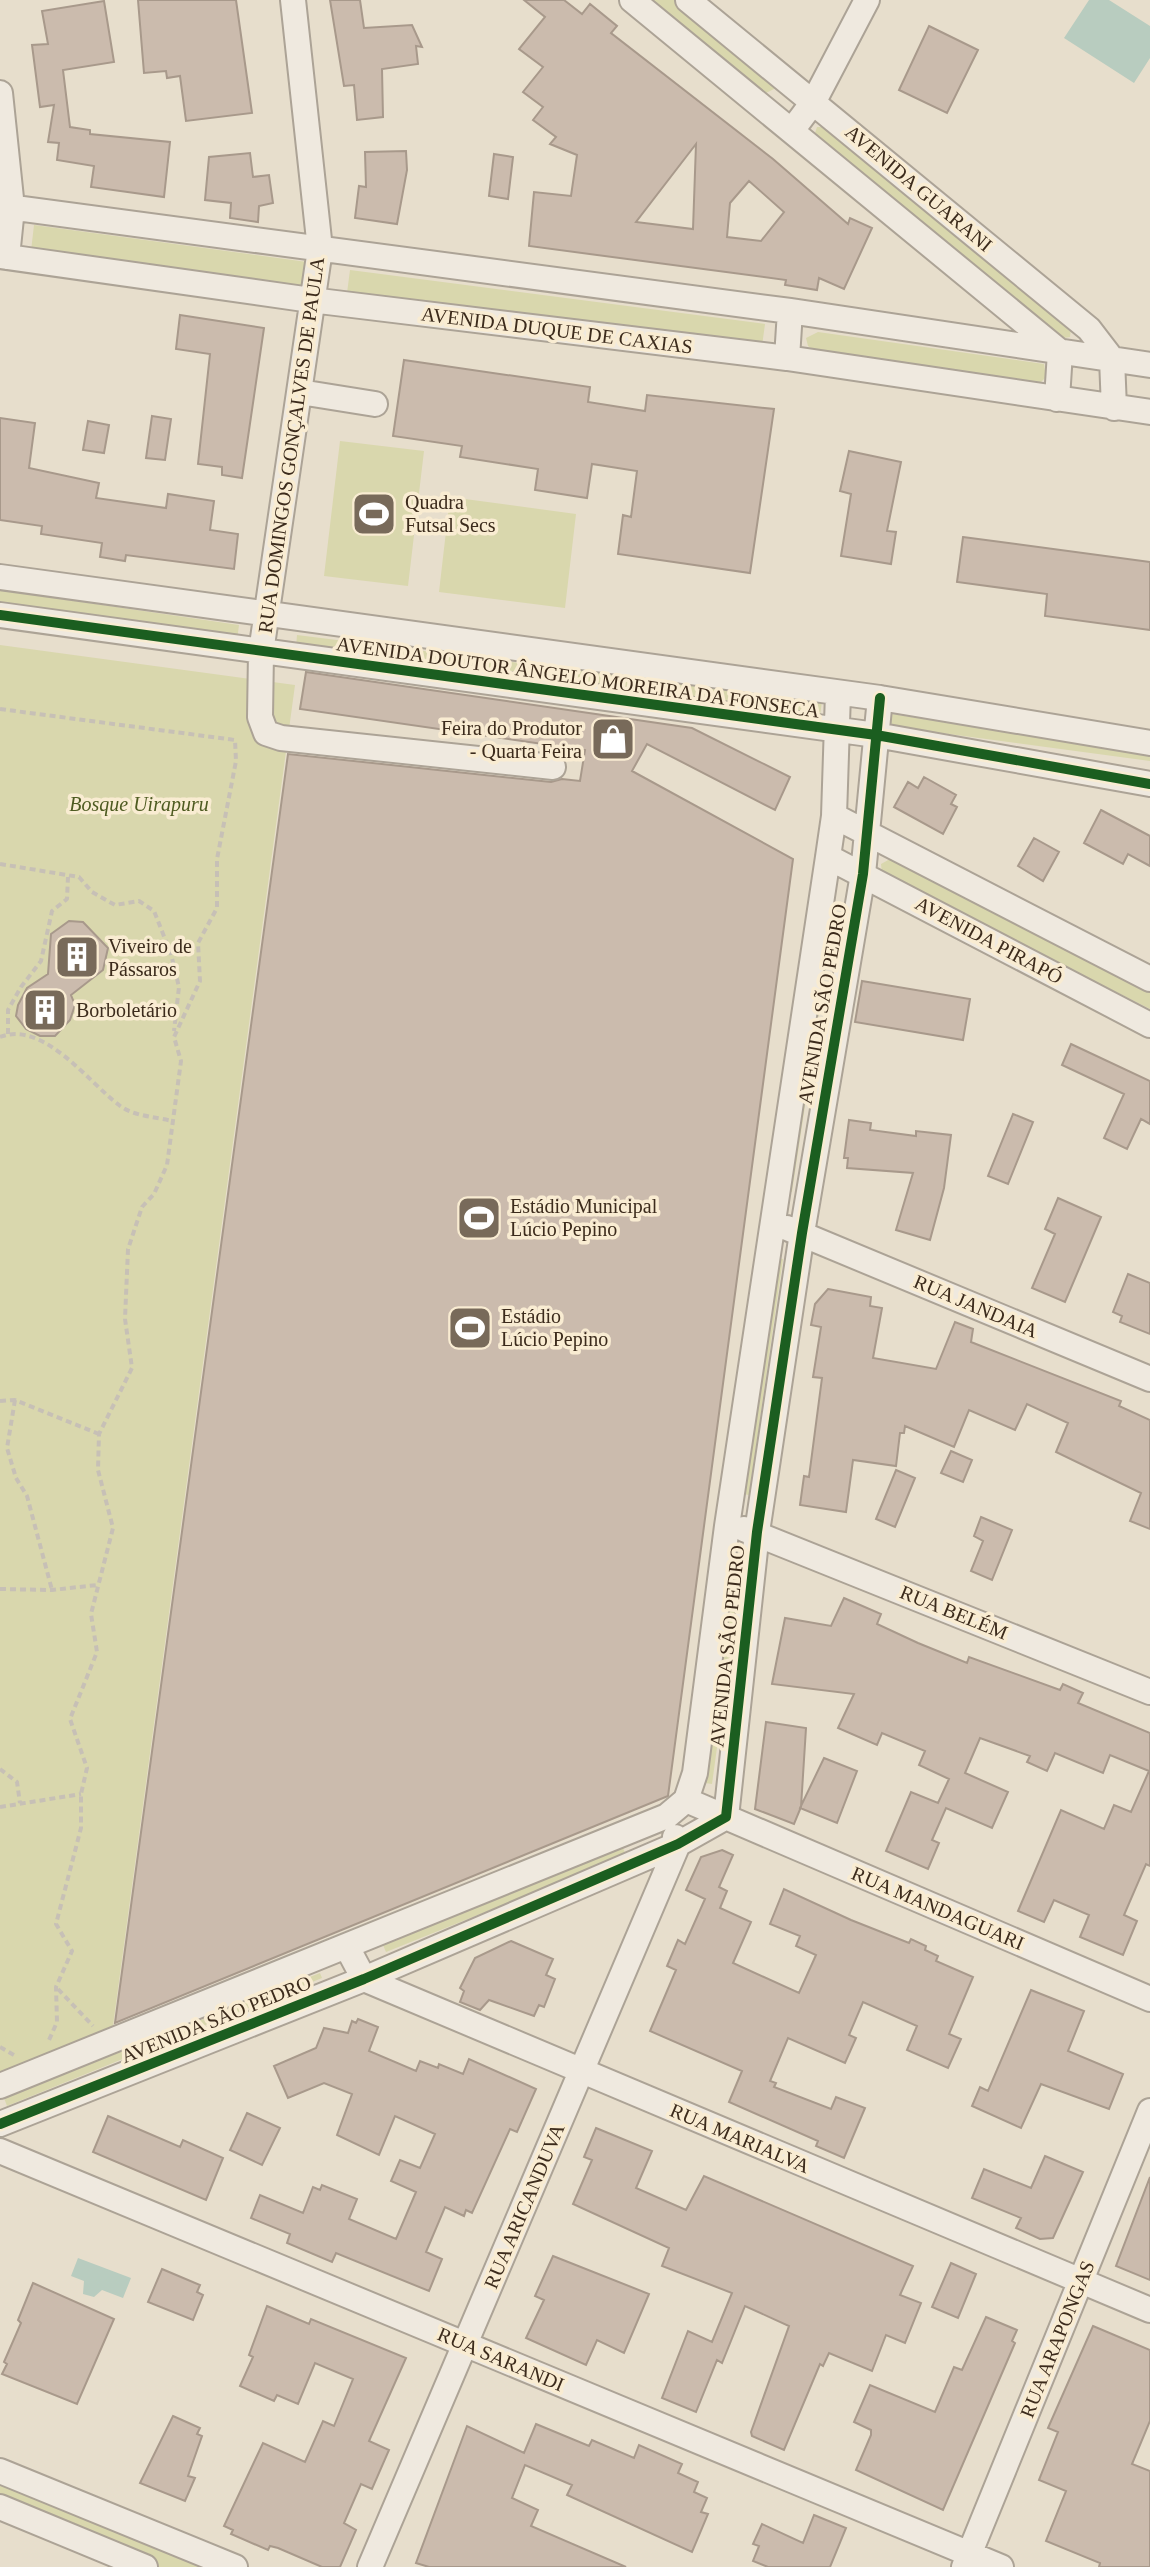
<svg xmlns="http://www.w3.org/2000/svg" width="1150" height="2567" font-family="'Times New Roman',serif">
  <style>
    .green { fill: #d9d7ad }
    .water { fill: #b8ccbf }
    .building { fill: #cbbbad; stroke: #a8998b; stroke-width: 2; fill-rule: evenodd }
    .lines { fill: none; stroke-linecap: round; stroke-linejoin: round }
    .minor-casing { stroke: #aca396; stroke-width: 28 }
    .path { stroke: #c7c0b6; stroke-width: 4; stroke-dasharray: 6 4; stroke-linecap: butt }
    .minor { stroke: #efe9df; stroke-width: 24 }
    .cycleway-casing { stroke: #f9ecd2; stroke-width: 15 }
    .cycleway { stroke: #1b5e20; stroke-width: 10 }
    .labels { text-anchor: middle; stroke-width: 7; stroke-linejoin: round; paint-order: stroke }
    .street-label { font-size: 20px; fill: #3c2b1c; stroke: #f9ecd2 }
    .poi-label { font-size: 20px; fill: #3c2b1c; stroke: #f9ecd2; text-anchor: start }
    .park-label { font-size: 20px; font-style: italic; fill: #4e5b21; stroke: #f9ecd2 }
  </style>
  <rect width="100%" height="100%" fill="#e7decc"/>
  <path class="green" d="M648 0H674L775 82 776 88 764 94Z
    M817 127H823L1071 328 1070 337 1064 338 814 136Z
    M34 225 307 262 304 287 31 251Z
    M350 270 765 324 762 346 347 293Z
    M818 332 1044 364 1046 377 1040 383 817 353 808 346 806 338Z
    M340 441 424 451 408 586 324 576Z
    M450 497 576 514 565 608 439 592Z
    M0 590 239 625 237 640 0 605Z
    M297 635 822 701 820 716 296 648Z
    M0 645 295 685 112 2033 0 2079Z
    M892 714 1150 755V761L889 726Z
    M890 859 1150 990V1009L882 874 881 864Z
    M824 906 835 908 792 1192 780 1191Z
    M770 1257 783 1259 749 1495 737 1493Z
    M728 1563 742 1565 712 1784 698 1782Z
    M619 1839 626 1855 386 1952 379 1936Z
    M320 1973 322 1978 7 2106 4 2098Z
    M0 2484 200 2567H159L0 2501Z"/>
  <path class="water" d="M1089 0H1109L1150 26V58L1134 83 1064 38Z
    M78 2258 131 2278 123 2298 102 2290 94 2297 83 2294 84 2281 71 2276Z"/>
  <path class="building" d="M138 0H236L252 113 186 121 180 76 167 78 166 71 144 73Z
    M330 0H360L364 28 412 25 422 47 416 46 418 64 382 69 383 117 357 120 354 85 344 86Z
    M524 0H564L582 14 590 4 617 26 611 33 773 159 848 224 850 218 872 228 844 289 819 278 817 290 785 285 786 280 529 246 534 192 571 196 577 155 550 144 556 137 533 120 543 107 523 92 543 67 519 49 545 17ZM696 144 693 229 636 222ZM749 181 784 212 761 241 727 237 730 203Z
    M104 1 114 62 63 70 70 127 90 130V134L170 142 164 197 91 187 94 166 57 160 59 143 48 142 54 105 40 107 32 45 48 44 42 11Z
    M929 26 978 50 947 113 899 90Z
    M406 151 407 170 397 224 355 218 359 186 366 187 365 152Z
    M250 153 253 177 269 175 273 203 259 206 258 222 230 218 231 203 205 200 209 157Z
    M494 154 513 157 508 199 489 196Z
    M180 315 264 328 242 478 222 475V467L198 464 210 354 176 349Z
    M404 360 590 387 588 402 645 411 647 395 774 409 750 573 618 554 623 515 631 517 637 471 592 464 587 498 535 490 538 469 460 457 462 446 393 436Z
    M152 416 171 419 165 460 146 458Z
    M0 418 35 423 29 468 99 483 96 498 166 508 168 494 214 501 210 530 238 534 234 569 126 555 125 561 100 557 102 543 41 534 42 526 0 520Z
    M88 421 109 425 104 453 83 450Z
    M849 451 901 462 887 531 896 532 891 564 841 556 851 494 840 491Z
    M963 537 1150 562V630L1045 616 1047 594 957 582Z
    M306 672 692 728 790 777 775 810 647 744 632 771 793 859 668 1796 115 2023 288 754 551 782 562 779 580 781 585 750 300 709Z
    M924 777 956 795 951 804 957 807 943 834 894 807 908 782 918 788Z
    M1101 810 1150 836V866L1128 854 1123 864 1084 843Z
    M1034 838 1059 852 1043 881 1018 866Z
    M69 921 83 922 108 948 103 970 71 995 75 1005 70 1020 55 1036H40L26 1029 16 1016 18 1005 27 988 48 974 51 934Z
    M862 981 970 999 963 1040 855 1022Z
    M1071 1044 1150 1081V1124L1141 1119 1127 1149 1104 1138 1124 1094 1062 1065Z
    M1013 1114 1033 1122 1008 1184 988 1176Z
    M849 1120 871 1123 870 1130 916 1136V1131L951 1135 944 1188 930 1240 896 1230 913 1173 847 1168 848 1158H844Z
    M1058 1198 1101 1217 1065 1302 1032 1288 1055 1234 1045 1229Z
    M1128 1274 1150 1283V1334L1120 1322 1122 1316 1113 1312Z
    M828 1289 871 1297 870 1306 882 1308 873 1358 936 1369 955 1322 973 1329 971 1342 1121 1401 1119 1406 1150 1420V1529L1130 1521 1141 1493 1056 1452 1068 1423 1027 1404 1015 1430 969 1410 954 1447 905 1426 904 1433H900L896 1466 853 1460 846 1512 800 1505 804 1476 809 1477 822 1378 813 1377 821 1327 811 1325 815 1304Z
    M951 1451 972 1460 963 1482 941 1473Z
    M896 1470 915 1478 895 1527 876 1519Z
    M981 1517 1012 1530 992 1580 971 1571 983 1541 974 1536Z
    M844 1598 881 1614 877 1624 918 1643 967 1663 969 1657 1060 1690 1063 1684 1083 1693 1078 1703 1150 1733V1866L1146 1864 1124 1915 1137 1921 1123 1955 1080 1937 1089 1915 1054 1900 1044 1922 1018 1911 1061 1810 1104 1829 1114 1805 1131 1812 1149 1771 1110 1755 1103 1773 1055 1753 1047 1771 1027 1762 1030 1756 980 1738 965 1773 1008 1792 992 1828 946 1808 932 1840 939 1843 928 1869 886 1851 911 1792 938 1803 949 1779 919 1765 925 1751 882 1733 877 1745 838 1728 854 1694 772 1684 785 1618 831 1626Z
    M766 1722 806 1728 801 1807 794 1824 755 1809Z
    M824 1758 857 1771 837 1823 800 1808Z
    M722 1850 733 1855 719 1887 727 1891 720 1908 751 1922 733 1963 799 1993 816 1955 796 1946 800 1936 770 1924 784 1889 851 1920 909 1943 911 1939 926 1946 925 1950 938 1956 936 1961 973 1977 949 2034 961 2039 948 2068 907 2050 917 2026 863 2002 849 2035 856 2038 845 2063 788 2038 770 2081 776 2083 774 2087 831 2109 836 2097 865 2108 844 2158 816 2146 818 2141 729 2102 742 2071 650 2031 676 1970 667 1966 678 1940 685 1944 705 1899 686 1890 701 1857Z
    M511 1941 553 1959 546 1975 555 1979 544 2007 539 2005 534 2016 489 2000 480 2010 460 2002 464 1991 460 1988 475 1958Z
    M1031 1990 1084 2011 1068 2051 1123 2074 1109 2109 1041 2084 1021 2128 972 2106 980 2087 988 2091Z
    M358 2019 378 2027 369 2051 416 2071 420 2061 438 2068 439 2064 463 2074 469 2059 536 2089 517 2132 510 2129 472 2213 466 2210 464 2216 445 2207 426 2252 442 2259 429 2291 336 2253 332 2262 287 2243 290 2234 251 2218 260 2195 303 2213 313 2187 320 2190 322 2185 357 2199 349 2219 396 2239 416 2192 391 2181 400 2160 420 2168 435 2134 395 2116 379 2155 337 2135 352 2094 324 2083 288 2098 274 2066 316 2048 324 2028 348 2033 352 2021 356 2023Z
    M247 2113 280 2128 262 2165 230 2150Z
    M108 2116 180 2147 183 2140 223 2158 206 2200 93 2152Z
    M596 2128 652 2151 636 2188 686 2210 704 2176 913 2266 900 2295 921 2303 905 2343 886 2335 872 2371 829 2353 823 2366 820 2364 784 2450 752 2436 751 2432 789 2326 745 2306 722 2363 717 2360 696 2412 662 2398 688 2331 712 2342 732 2293 662 2266 669 2248 573 2204 592 2160 584 2157Z
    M1045 2156 1083 2172 1053 2238 1040 2239 1016 2228 1021 2218 972 2198 984 2169 1031 2188Z
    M1150 2177V2280L1116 2266Z
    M553 2256 649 2294 624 2353 597 2340 586 2365 526 2338 544 2300 535 2296Z
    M951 2263 976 2274 958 2318 932 2307Z
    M162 2269 200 2285 197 2292 203 2295 193 2320 148 2302Z
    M33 2283 114 2319 77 2404 2 2374 7 2364 4 2362 21 2323 18 2320Z
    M267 2306 309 2324 311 2319 406 2358 369 2441 389 2450 372 2489 361 2484 344 2523 356 2530 340 2567H322L278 2548 270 2546 268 2550 231 2534 233 2530 224 2526 263 2443 305 2462 323 2421 334 2426 353 2379 315 2363 298 2404 277 2395 274 2401 240 2386 253 2357 249 2355Z
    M986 2317 1017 2330 1012 2341 1015 2343 943 2510 856 2470 871 2435V2430L854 2422 870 2385 935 2412 954 2367 962 2370Z
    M1093 2326 1150 2350V2421L1132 2464 1150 2471V2567H1099L1100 2563 1046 2541 1066 2491 1039 2480 1058 2432 1048 2428Z
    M173 2416 200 2428 197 2434 202 2436 188 2476 195 2478 185 2501 140 2483Z
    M536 2424 589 2446 592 2440 634 2458 639 2445 682 2464 678 2473 698 2482 694 2492 707 2498 701 2512 708 2514 692 2552 567 2495 572 2485 525 2465 512 2498 538 2510 531 2526 626 2567H429L416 2563 467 2426 524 2453Z
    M814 2515 846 2528 830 2567H768L753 2561 759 2546 753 2544 762 2524 803 2543Z"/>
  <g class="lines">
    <g class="minor-casing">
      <path id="minor" d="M293 0 320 249 261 652 260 717 266 733 281 738 553 767
        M632 0 1058 350
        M688 0 1089 329 1112 359 1114 408
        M0 93 12 208 7 257
        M793 129 814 101 867 0
        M0 206 790 311 1150 365
        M0 256 311 300 787 358 1150 412
        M787 358 790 311
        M300 392 375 404
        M1057 399 1060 352
        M0 577 880 698 1150 743
        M0 615 876 735 1150 784
        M834 816 1150 979
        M828 857 1150 1025
        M787 1228 1150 1379
        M744 1529 1150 1692
        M686 1800 1150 1999
        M347 1947 364 1979 1150 2310
        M0 2086 667 1816 686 1800 695 1773 727 1526 828 857 834 816 838 693
        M0 2124 364 1979 678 1844 726 1817 757 1532 802 1233 863 874 880 698
        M0 2151 1001 2567
        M0 2471 235 2567
        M0 2507 145 2567
        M370 2567 678 1844 675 1837
        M964 2567 1150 2111"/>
    </g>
    <path class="path" d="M0 709 235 740 236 761 217 859V908L198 943 200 981 174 1037 181 1061 167 1165 154 1194 142 1207 128 1249 125 1319 132 1368 99 1434 98 1470 113 1528 91 1614 97 1652 70 1719 87 1768 81 1794V1828L56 1924 72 1951 56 1987 57 2022 49 2040
      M0 864 79 877 92 892 115 905 139 901 154 911 171 954 179 987 174 1031
      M8 1034V1010L21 987 41 961 52 911 67 899 68 877
      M0 1037C44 1020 89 1083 119 1105 132 1116 156 1117 172 1121
      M15 1400 7 1448 16 1478 27 1496 52 1590
      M0 1401 15 1400 99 1434
      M0 1589 52 1590 97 1585
      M0 1769 17 1782 20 1803
      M0 1807 81 1794
      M58 1989 93 2026
      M0 2047 14 2055"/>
    <use href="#minor" class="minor"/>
    <g class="cycleway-casing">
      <path id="cycleway" d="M0 615 876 735 1150 784
        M0 2124 364 1979 678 1844 726 1817 757 1532 802 1233 863 874 880 698"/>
    </g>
    <use href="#cycleway" class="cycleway"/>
  </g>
  <defs>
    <g id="stadium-square" transform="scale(2.3)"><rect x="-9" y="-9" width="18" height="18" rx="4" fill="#786a5a" stroke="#f9ecd2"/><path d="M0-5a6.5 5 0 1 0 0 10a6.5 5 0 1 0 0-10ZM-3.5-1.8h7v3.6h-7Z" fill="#fff"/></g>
    <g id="shop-square" transform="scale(2.3)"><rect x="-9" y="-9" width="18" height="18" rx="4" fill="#786a5a" stroke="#f9ecd2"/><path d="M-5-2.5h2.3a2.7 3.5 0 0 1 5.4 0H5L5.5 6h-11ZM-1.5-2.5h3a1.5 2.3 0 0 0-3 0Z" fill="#fff"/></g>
    <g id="building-square" transform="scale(2.3)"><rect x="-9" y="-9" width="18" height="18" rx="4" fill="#786a5a" stroke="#f9ecd2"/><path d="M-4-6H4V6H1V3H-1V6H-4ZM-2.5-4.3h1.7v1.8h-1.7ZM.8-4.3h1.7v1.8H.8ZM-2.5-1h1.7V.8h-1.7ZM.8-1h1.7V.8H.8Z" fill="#fff"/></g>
  </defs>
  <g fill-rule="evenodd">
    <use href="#stadium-square" x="374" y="514"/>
    <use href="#shop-square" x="613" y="739"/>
    <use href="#building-square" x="77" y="957"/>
    <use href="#building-square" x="45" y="1010"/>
    <use href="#stadium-square" x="479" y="1218"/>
    <use href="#stadium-square" x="470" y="1328"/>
  </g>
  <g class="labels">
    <g class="street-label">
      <text transform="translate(919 188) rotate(40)" y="7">AVENIDA GUARANI</text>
      <text transform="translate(557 330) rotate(7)" y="7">AVENIDA DUQUE DE CAXIAS</text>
      <text transform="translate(291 445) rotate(-82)" y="7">RUA DOMINGOS GONÇALVES DE PAULA</text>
      <text transform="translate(578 677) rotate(8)" y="7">AVENIDA DOUTOR ÂNGELO MOREIRA DA FONSECA</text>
      <text transform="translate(989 940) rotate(28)" y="7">AVENIDA PIRAPÓ</text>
      <text transform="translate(822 1004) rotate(-80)" y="7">AVENIDA SÃO PEDRO</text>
      <text transform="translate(976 1306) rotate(23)" y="7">RUA JANDAIA</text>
      <text transform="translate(954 1612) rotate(22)" y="7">RUA BELÉM</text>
      <text transform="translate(727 1646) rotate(-84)" y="7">AVENIDA SÃO PEDRO</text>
      <text transform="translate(938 1908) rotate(23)" y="7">RUA MANDAGUARI</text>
      <text transform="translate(216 2019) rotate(-22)" y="7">AVENIDA SÃO PEDRO</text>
      <text transform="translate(740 2138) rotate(23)" y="7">RUA MARIALVA</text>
      <text transform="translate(524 2206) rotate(-67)" y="7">RUA ARICANDUVA</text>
      <text transform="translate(1057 2339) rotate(-68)" y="7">RUA ARAPONGAS</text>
      <text transform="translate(501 2359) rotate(23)" y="7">RUA SARANDI</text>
    </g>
    <g class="poi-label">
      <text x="405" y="509">Quadra<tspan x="405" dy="23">Futsal Secs</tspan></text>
      <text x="582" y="735" text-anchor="end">Feira do Produtor<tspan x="582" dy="23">- Quarta Feira</tspan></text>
      <text x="108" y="953">Viveiro de<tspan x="108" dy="23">Pássaros</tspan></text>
      <text x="76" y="1017">Borboletário</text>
      <text x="510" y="1213">Estádio Municipal<tspan x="510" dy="23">Lúcio Pepino</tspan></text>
      <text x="501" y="1323">Estádio<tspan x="501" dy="23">Lúcio Pepino</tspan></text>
    </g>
    <g class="park-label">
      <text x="139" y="811">Bosque Uirapuru</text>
    </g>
  </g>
</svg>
